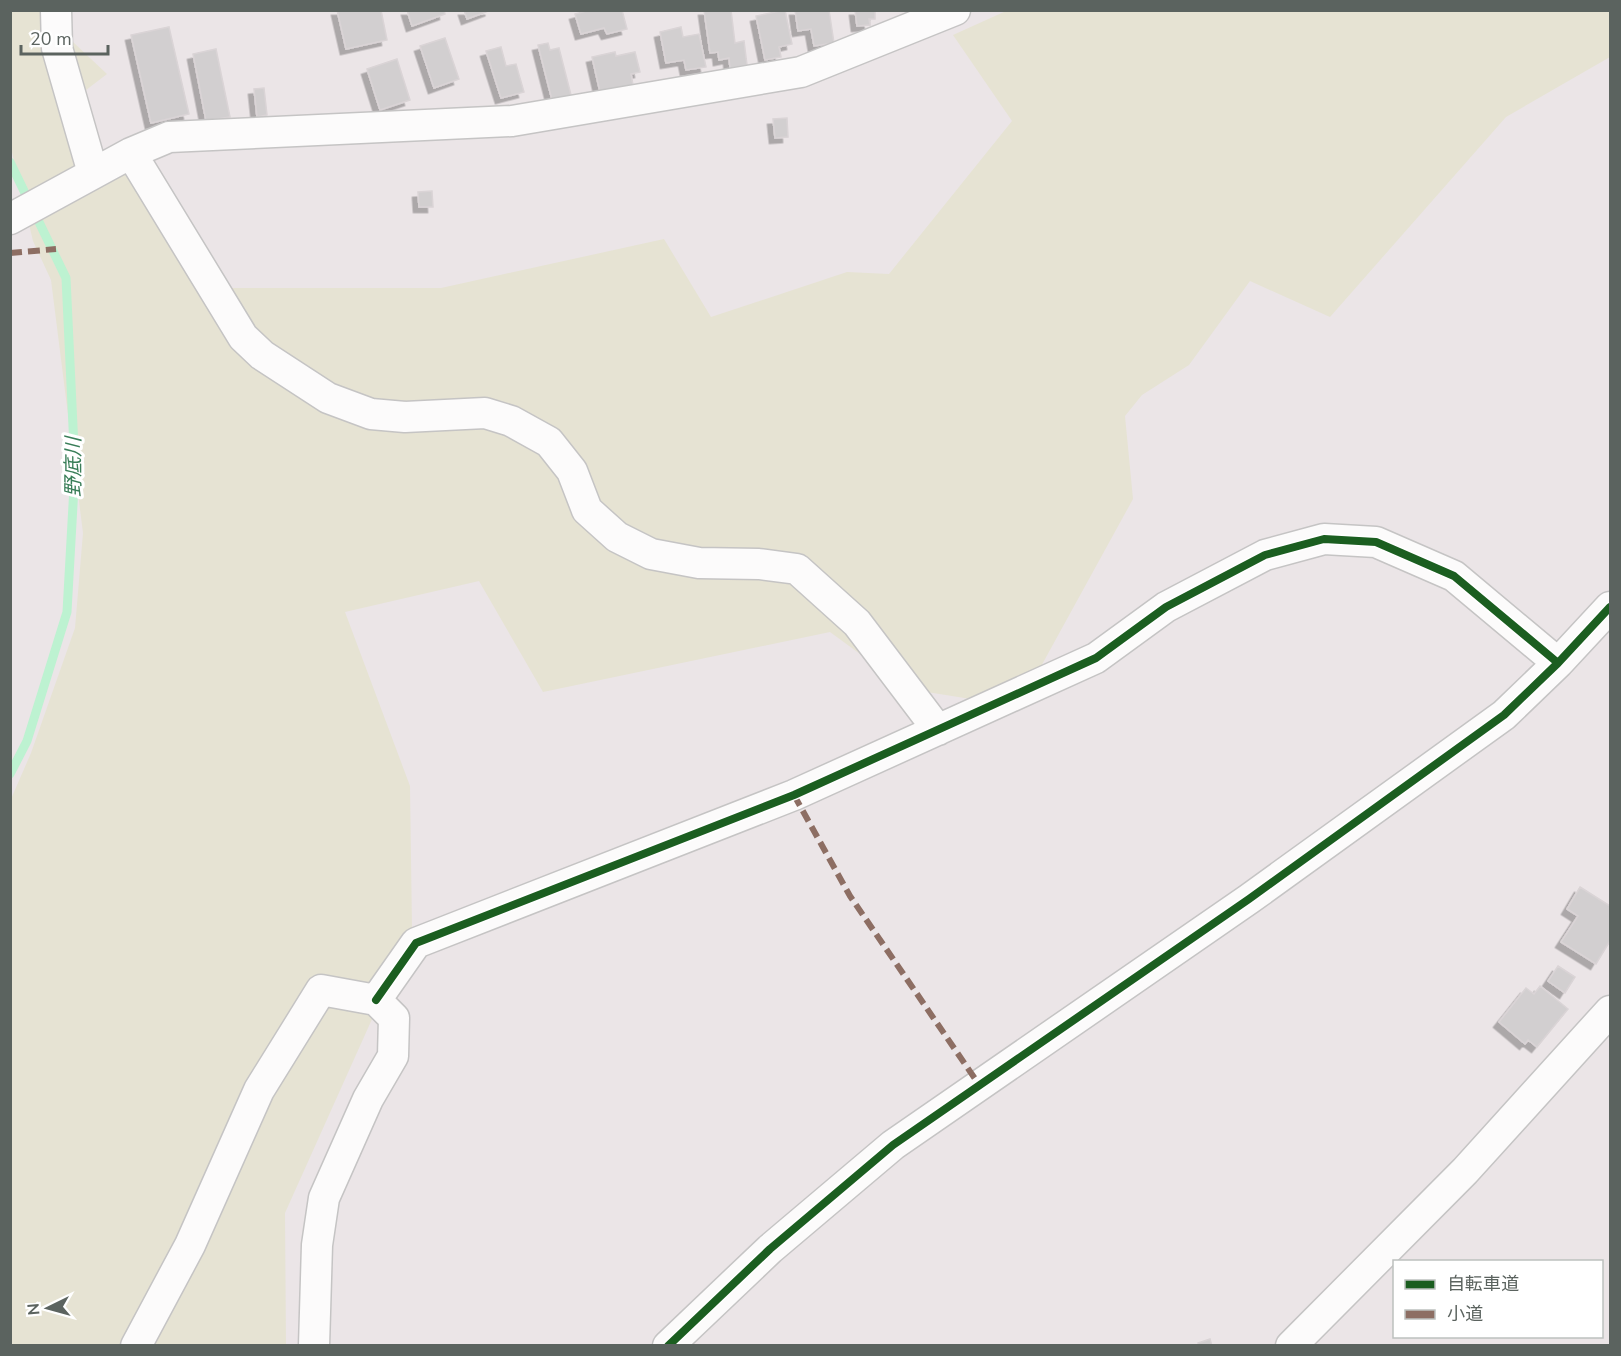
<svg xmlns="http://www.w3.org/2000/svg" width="1621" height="1356" font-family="'Nunito Sans','Noto Sans JP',sans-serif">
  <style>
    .green { fill: #e6e3d3 }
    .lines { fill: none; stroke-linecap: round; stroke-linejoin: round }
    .stream { stroke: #bdf2d1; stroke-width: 9 }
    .building { fill: #d2cfd0; stroke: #dad4d6; stroke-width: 1.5; filter: url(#shadow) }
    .minor-casing { stroke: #c5c4c4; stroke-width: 33 }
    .minor { stroke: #fcfbfb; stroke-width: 30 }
    .quiet { stroke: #8d6e63; stroke-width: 6; stroke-dasharray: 12 6; stroke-linecap: butt }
    .cycleway-casing { stroke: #fff; stroke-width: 11 }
    .cycleway { stroke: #1b5e20; stroke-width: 8 }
    .labels { text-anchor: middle; stroke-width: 6; stroke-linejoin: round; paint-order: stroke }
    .water-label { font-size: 20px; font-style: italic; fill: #397e58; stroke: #fff }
  </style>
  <defs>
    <filter id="shadow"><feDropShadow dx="-5.5" dy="5.5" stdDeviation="0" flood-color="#0004"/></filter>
  </defs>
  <rect width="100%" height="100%" fill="#ebe5e7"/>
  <path class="green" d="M10 11H40L107 74 73 100 79 138 136 177 197 288H441L664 239 711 317 847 272 889 274 1012 121 953 35 1006 11H1610V57L1506 117 1330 317 1250 281 1189 365 1142 395 1125 416 1133 499 1039 670 977 700 908 689 830 632 543 692 479 581 345 612 410 786 412 930 285 1213 286 1345 11 1346V799L31 753 75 628 83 533 51 280 33 241 11 148Z"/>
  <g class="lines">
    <path class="stream" d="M10 162 66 278 75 469 67 612 27 741 10 774"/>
  </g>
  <path class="building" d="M337 10H381L387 40 346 49Z
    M407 10H444L445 14 412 26Z
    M464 10H491L467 19Z
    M590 10H622L627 29 607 34 604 28 581 34 575 14Z
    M704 10H731L735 43 744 41 747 65 730 68 729 58 719 60 718 52 710 53Z
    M785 10 792 44 779 47 781 57 765 60 756 16Z
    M795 10H829L834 43 814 46 811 29 798 31Z
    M855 10H875V19H869L870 25 857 26Z
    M169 27 189 114 151 123 131 35Z
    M681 27 683 37 699 34 706 67 686 70 684 60 666 63 660 32Z
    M445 38 459 79 434 88 420 46Z
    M548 43 550 50 559 48 571 95 552 100 538 45Z
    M501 47 506 66 516 64 524 92 501 98 486 51Z
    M216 49 230 117 206 121 193 54Z
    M615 52 616 56 635 52 640 72 631 74 633 85 600 92 592 57Z
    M397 59 410 100 380 110 367 69Z
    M264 88 267 115 257 117 254 89Z
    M787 118 788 137 775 138 773 119Z
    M432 191 433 207H419L418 192Z
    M1580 887 1610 906V941L1596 964 1561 942 1578 916 1567 909Z
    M1558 966 1575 977 1565 993 1548 981Z
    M1540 986 1568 1009 1537 1047 1528 1040 1525 1044 1499 1022 1526 988 1534 994Z
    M1210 1339 1212 1346H1199L1198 1343Z"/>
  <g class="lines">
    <g class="minor-casing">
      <path id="minor" d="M56 10 57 48 93 173
        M131 153 243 337 262 355 328 398 371 414 405 417 485 413 511 421 549 442 572 471 587 510 617 537 651 554 699 563 759 564 797 569 857 623 938 730
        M10 219 131 153 169 137 512 121 801 72 955 10
        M376 1000 416 943 794 795 1096 658 1166 607 1265 555 1324 539 1376 542 1454 576 1558 663
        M136 1346 190 1245 259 1090 321 990 376 1000 394 1018 393 1056 368 1099 324 1198 317 1245 314 1346
        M668 1346 770 1249 893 1145 1249 899 1504 715 1558 663 1610 607
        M1291 1346 1465 1171 1610 1011"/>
    </g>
    <use href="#minor" class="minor"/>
    <path class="quiet" d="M10 253 56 249
      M794 795 850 896 980 1086"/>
    <g class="cycleway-casing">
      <path id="cycleway" d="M376 1000 416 943 794 795 1096 658 1166 607 1265 555 1324 539 1376 542 1454 576 1558 663
        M668 1346 770 1249 893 1145 1249 899 1504 715 1558 663 1610 607"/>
    </g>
    <use href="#cycleway" class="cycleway"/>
  </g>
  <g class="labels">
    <g class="water-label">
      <text transform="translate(73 467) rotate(-90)" y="7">野底川</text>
    </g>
  </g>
  <rect width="1621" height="1356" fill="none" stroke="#5b635f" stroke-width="24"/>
  <rect x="1393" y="1260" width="210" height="78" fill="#ffffff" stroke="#bdc1bf" stroke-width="1.5"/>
  <rect x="1405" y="1280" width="30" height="9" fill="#1b5e20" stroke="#bdc1bf" stroke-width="1.5"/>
  <text x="1447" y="1290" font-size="18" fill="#5b635f">自転車道</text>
  <rect x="1405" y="1310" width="30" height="9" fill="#8d6e63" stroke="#bdc1bf" stroke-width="1.5"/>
  <text x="1447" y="1320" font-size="18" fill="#5b635f">小道</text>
  <g transform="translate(48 1308) rotate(265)" stroke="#ffffff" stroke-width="4.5" paint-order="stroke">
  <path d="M0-4.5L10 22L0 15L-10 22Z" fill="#5b635f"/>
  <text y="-9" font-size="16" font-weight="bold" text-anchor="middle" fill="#5b635f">N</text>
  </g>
  <path d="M21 45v9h87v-9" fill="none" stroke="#5b635f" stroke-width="3"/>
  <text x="30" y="45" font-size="18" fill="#5b635f" stroke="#ffffff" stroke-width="4.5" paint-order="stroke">20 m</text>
</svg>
